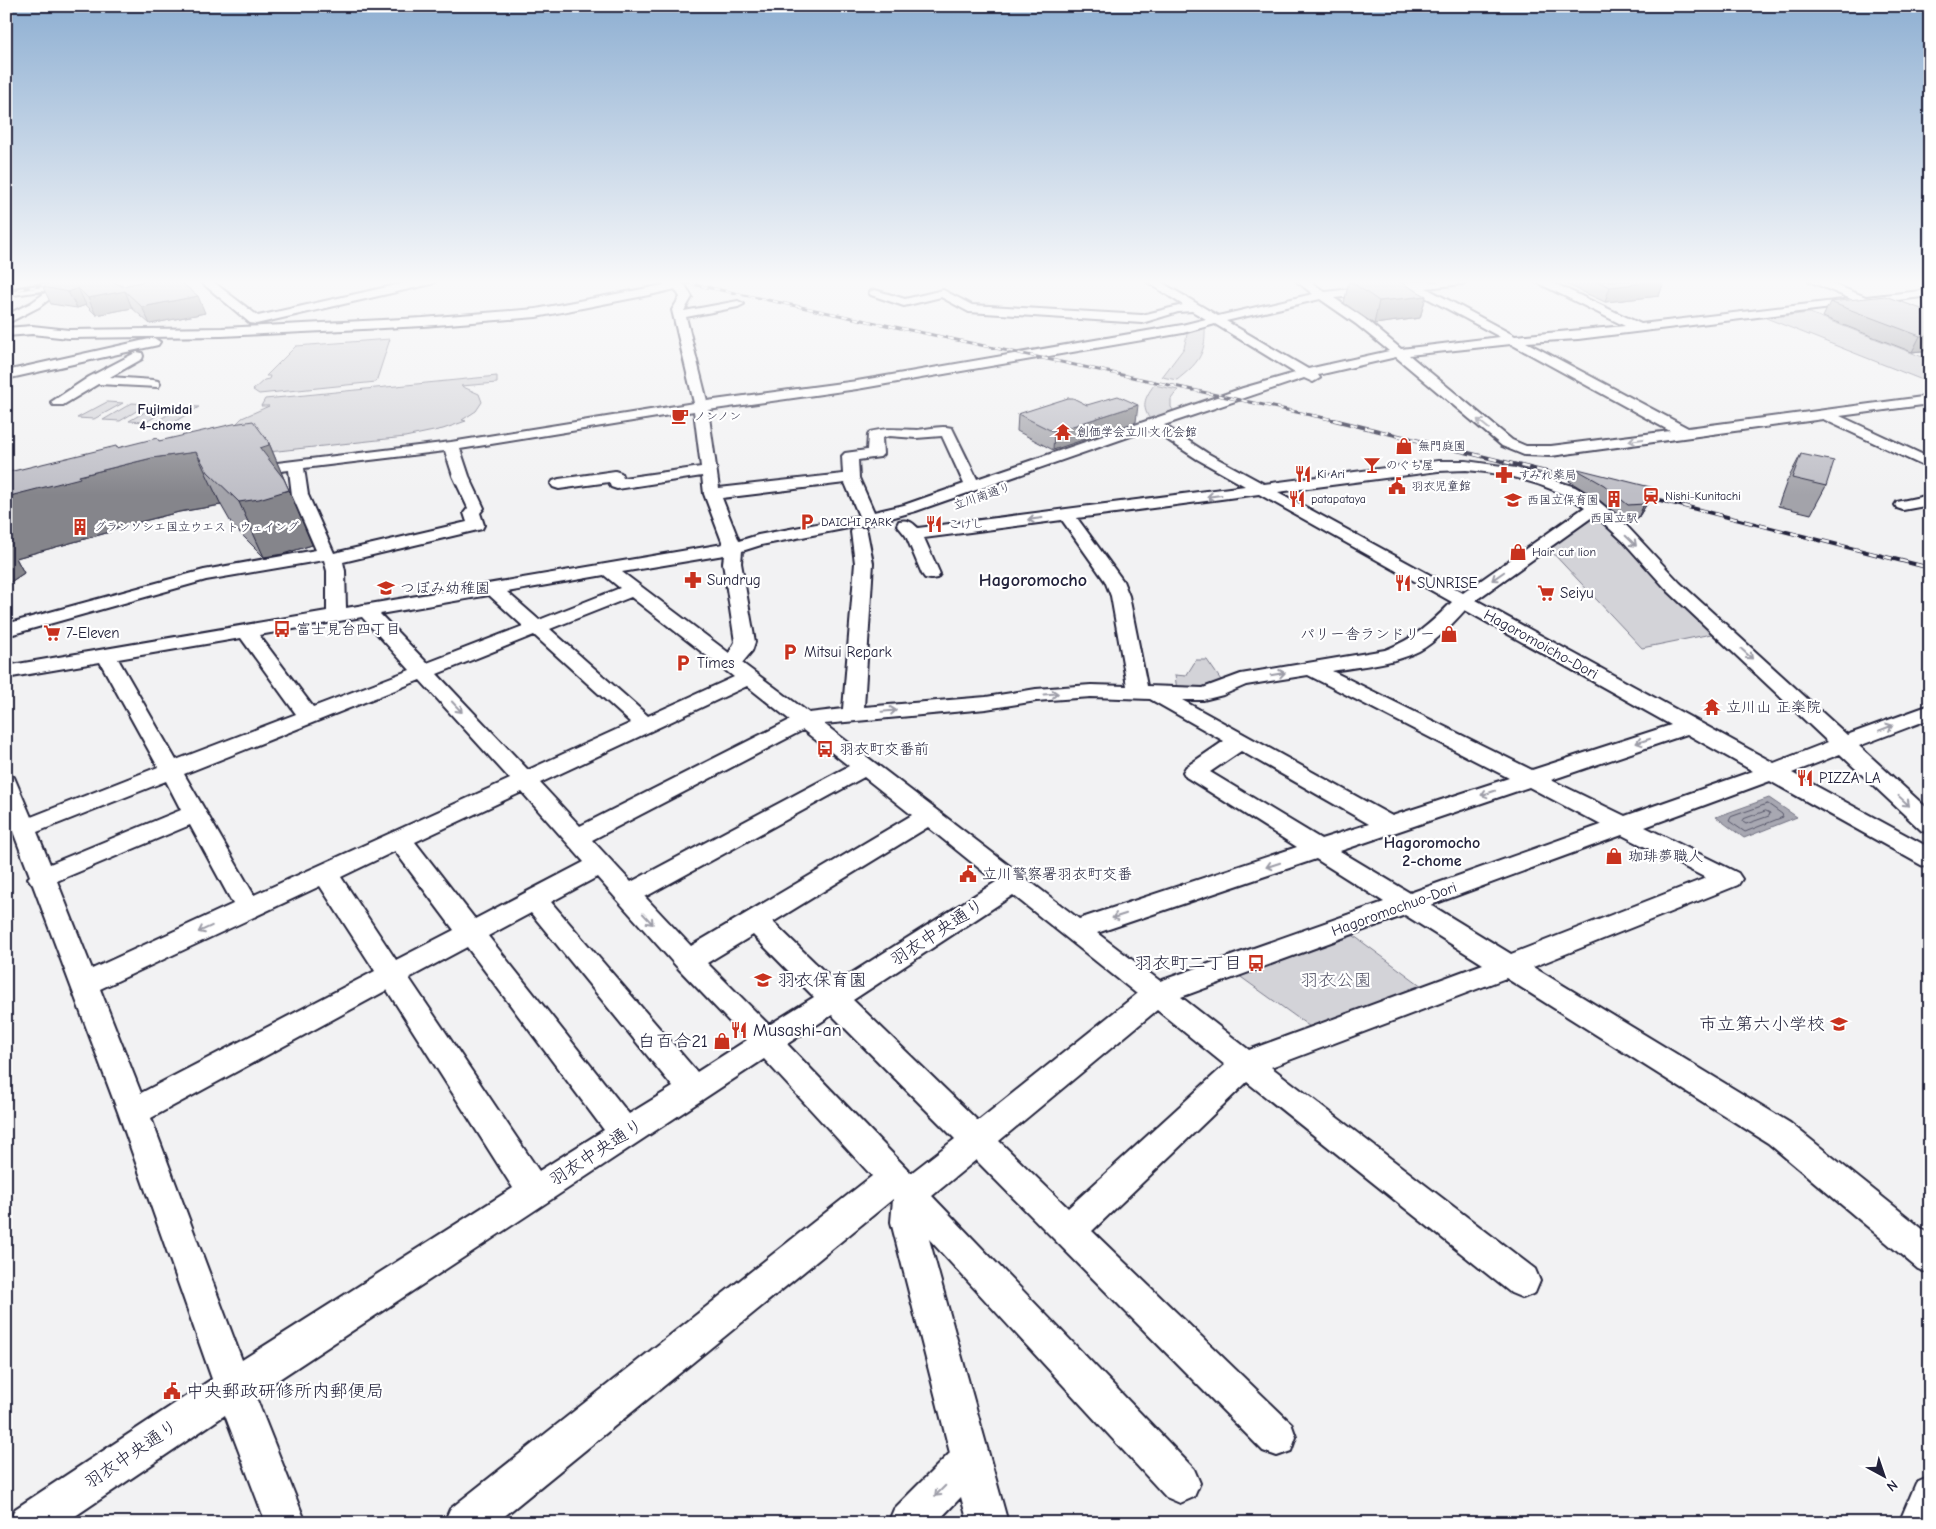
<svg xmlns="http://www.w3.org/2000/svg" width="1936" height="1529" font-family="'Comic Neue','Klee One',sans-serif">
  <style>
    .green { fill: #d3d3d8; stroke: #7a7a8a }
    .water { fill: #a8a8b2; stroke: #727282 }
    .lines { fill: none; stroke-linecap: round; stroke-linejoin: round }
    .shore { stroke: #58586b; stroke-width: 1 }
    .minor-casing { stroke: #22223b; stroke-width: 4 }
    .minor { fill: #fff; fill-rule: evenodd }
    .rail-far1-casing { stroke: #22223b; stroke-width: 3 }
    .rail-casing { stroke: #22223b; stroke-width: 4 }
    .rail-far1 { stroke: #fff; stroke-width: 2; stroke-dasharray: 6; stroke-linecap: butt }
    .rail { stroke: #fff; stroke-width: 2.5; stroke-dasharray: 8; stroke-linecap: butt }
    .wall { fill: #a3a3aa; stroke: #22223b }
    .shaded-wall { fill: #85858b; stroke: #22223b }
    .building { fill: #bebec6; stroke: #22223b }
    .oneway { stroke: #9c9ca7 }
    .labels { text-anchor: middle; stroke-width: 4.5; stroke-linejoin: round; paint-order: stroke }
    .far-poi-label { font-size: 12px; fill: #22223b; stroke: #fff; text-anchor: start }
    .far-street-label { font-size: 12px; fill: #22223b; stroke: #fff }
    .far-neighbourhood-label { font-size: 14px; font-weight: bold; fill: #22223b; stroke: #fff }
    .poi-label { font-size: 15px; fill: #22223b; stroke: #fff; text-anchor: start }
    .street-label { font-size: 15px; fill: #22223b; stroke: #fff }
    .neighbourhood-label { font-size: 16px; font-weight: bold; fill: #22223b; stroke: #fff }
    .quarter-label { font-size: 18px; font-weight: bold; fill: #22223b; stroke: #fff }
    .near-street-label { font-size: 18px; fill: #22223b; stroke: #fff }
    .near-poi-label { font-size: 18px; fill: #22223b; stroke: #fff; text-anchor: end }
    .near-park-label { font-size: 18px; fill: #57576a; stroke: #fff }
  </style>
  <rect width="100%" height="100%" fill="#f2f2f3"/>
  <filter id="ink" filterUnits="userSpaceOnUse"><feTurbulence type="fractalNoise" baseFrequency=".02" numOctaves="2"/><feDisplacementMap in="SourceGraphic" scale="10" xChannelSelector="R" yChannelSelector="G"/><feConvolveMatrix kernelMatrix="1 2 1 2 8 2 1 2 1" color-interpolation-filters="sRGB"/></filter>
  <g filter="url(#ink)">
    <path class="green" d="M1810 313 1930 360V383L1766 318Z
      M1205 328C1206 355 1197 364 1177 380L1162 377 1184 348 1188 330Z
      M390 339 376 382 259 394 253 390 264 380 269 379 270 376H266L296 346Z
      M497 376V383L461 386 479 394 482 402 476 411 462 420 466 421 443 429 405 437 187 461 233 427 242 418 269 406H261L265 399Z
      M1154 385 1178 390 1171 399V407L1175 413 1151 421C1141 406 1144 399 1154 385Z
      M107 402 123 403 94 419 77 418Z
      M132 403 148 404 120 421 103 420Z
      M157 405 174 406 146 422 129 421Z
      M182 406 199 407 171 424 154 423Z
      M1597 514 1716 633 1642 648 1549 549Z
      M1196 660H1207L1223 683 1217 688 1177 691 1175 675 1186 676Z
      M1350 933 1426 989 1313 1029 1238 975Z"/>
    <path class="water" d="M1769 798 1797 817 1744 838 1716 817Z"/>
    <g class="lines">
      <path class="shore" d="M1768 804 1782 814 1783 817 1745 832 1729 821 1731 817Z
        M1766 811 1770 813 1769 816 1746 824 1743 822 1744 819Z"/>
      <g class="minor-casing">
        <path id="minor" d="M61 281H91L86 284 66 287 39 307 6 324V315L31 303 49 290 6 296V290Z
          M200 281H212L258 316 414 281H436L431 284 256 324 250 323Z
          M659 281H676L685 285 692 297 684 311 738 301 744 304 738 307 686 317 707 401 857 381 1182 325 1206 319 1192 311 1178 312 1142 323 969 312 941 297 904 306 871 295 869 293 871 291 875 290 905 299 943 290 972 305 1142 315 1183 305 1146 281H1159L1218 316 1313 294 1296 281H1309L1325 292 1412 282 1467 281 1462 284 1426 288 1515 336 1625 326 1534 281H1549L1641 324 1851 299 1809 281H1825L1866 297 1930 290V296L1578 339 1526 342 1688 428 1930 396V404L1840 416 1930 458V469L1823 419 1551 456 1524 455 1502 446 1396 357 1318 375 1320 378 1313 382 1304 378 1164 425 1207 453 1264 484 1438 461H1466L1516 468 1575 487 1597 500 1622 521 1680 583 1847 735 1930 705V719L1859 746 1930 811V833L1922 831 1840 754 1792 773 1930 848V868L1921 865 1770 781 1645 827 1738 873 1742 879 1738 885 1533 967 1790 1123 1930 1235V1274L1918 1269 1768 1143 1506 978 1271 1067 1535 1269 1540 1281 1535 1293 1523 1298 1511 1293 1247 1082 1092 1231 1291 1423 1296 1437 1291 1451 1277 1456 1263 1451 976 1160 932 1196 1194 1469 1200 1483 1194 1497 1180 1503 1166 1497 929 1239 1008 1523H968L961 1497 936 1523H888L894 1509 950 1453 891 1222 893 1199 496 1523H444L450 1509 872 1176 764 1059 255 1395 306 1523H266L225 1415 65 1523H9L15 1509 212 1379 118 1112 33 885 28 878 30 876 6 813V775L14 777 31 817 158 767 100 662 6 678V666L327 611V571L324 560 206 580 6 636V624L204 570 316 550 292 495 289 470 249 475 244 473 241 470 244 467 451 442 694 403 672 310 680 297 675 289 654 294 536 317 423 326 222 336 69 338 32 334 6 336V328L32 326 69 330 222 328 423 318 536 309 664 285ZM1412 290 1500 337 1401 349 1364 318 1334 298ZM1320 299 1356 324 1389 351 1308 369 1226 321ZM1215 324 1295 373 1243 388 977 479 952 428C941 425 928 429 917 430 898 430 890 427 870 432L868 435 867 450 845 453 842 456 843 474 719 488 708 410 857 389 1183 333ZM1511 344 1670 431 1551 446H1526L1512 440 1409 355ZM694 411 701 467 623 478 621 473 615 471 559 479 553 481 551 484 553 487 559 489 609 482 611 487 617 489 702 476 704 494 723 544 346 608 345 571 343 562 482 529 484 525 480 513 484 508 469 476 460 449ZM1151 429 1197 459 1245 486 918 528C912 522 908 519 899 521L897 525 906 536 922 574 925 578 931 579 937 578 940 574 924 538 1062 520 1105 581 1111 596 1127 686 1091 685 1036 689 986 697 864 707 873 563 867 532 865 528H853L851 532 855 563 843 709 809 713 742 663 752 651 755 642 741 563 742 551 761 545 869 524 916 511ZM889 436 916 438 942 436 964 484 904 505 874 512 859 478 858 460 880 457 883 454 882 438ZM445 451 453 476 468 508 464 513 467 522 334 553 308 495 304 468ZM1466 470C1507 473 1550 484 1585 507L1463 593 1278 492 1438 471ZM845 483 859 516 758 535 739 541 722 498ZM1259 494 1452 602C1430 624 1414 639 1385 650L1241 674 1203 688 1147 686 1129 596 1123 581 1077 518ZM1595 515 1623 541 1668 591 1828 742 1774 763 1476 600ZM724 555 723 563 735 642 729 653 622 572ZM604 575 620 588 539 620 507 592ZM489 595 523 626 427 663 380 614ZM631 597 734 677 648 716 550 629ZM1465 610 1671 725 1532 770 1332 671C1361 666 1393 664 1419 651 1436 642 1452 624 1465 610ZM362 617 410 670 313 707 259 635ZM534 635 631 723 528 770 437 674ZM241 638 296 714 176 760 118 659ZM1308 675 1509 778 1392 816 1182 700H1203L1223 695 1246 685ZM420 680 510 779 254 895 184 774ZM747 686 790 720 580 826 540 783ZM1091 697 1150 699 1224 741 1186 767 1183 772 1186 777 1297 847 1079 919 824 724 986 709 1036 701ZM803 730 849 766 631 882 592 840ZM1687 734 1753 771 1625 816 1551 780ZM1241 751 1369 824 1321 839 1210 772ZM864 777 912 815 691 946 645 897ZM166 781 181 810 50 864 37 832ZM1529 787 1601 825 1410 893 1340 851ZM522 792 584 862 475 919 415 842ZM190 825 233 904 92 969 57 881ZM928 827 996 882 836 983 773 922ZM1622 835 1706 878 1511 954 1431 905ZM395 851 454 930 396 960 341 877ZM1316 859 1384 902 1160 981 1097 933ZM597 877 678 968 747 1040 697 1072 551 902ZM320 886 375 971 141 1093 100 989ZM1013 895 1137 994 978 1121 853 1000ZM531 913 673 1087 629 1114 488 936ZM1405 915 1483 964 1249 1050 1181 997ZM753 935 814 997 769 1025 707 963ZM467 947 604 1130 539 1171 409 978ZM387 990 513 1188 242 1360 151 1118ZM1157 1010 1225 1065 1068 1208 999 1141ZM832 1015 955 1139 911 1173 787 1044Z
          M154 338 160 342 158 345 6 379V371Z
          M137 352 142 353 143 356 142 359 110 377 153 380 158 381 160 384 158 387 98 384 63 405H53L51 402 89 377Z
          M1930 495V505L1903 510 1897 508 1895 505 1897 502Z
          M1930 1477V1523H1899L1916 1483Z"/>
      </g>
      <use href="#minor" class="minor"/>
      <g class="rail-far1-casing">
        <path id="rail-far1" d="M678 281 1339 421
          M6 291 72 281"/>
      </g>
      <g class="rail-casing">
        <path id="rail" d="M1334 420 1583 481
          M1636 494 1930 568"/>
      </g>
      <use href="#rail-far1" class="rail-far1"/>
      <use href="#rail" class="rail"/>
    </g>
    <path class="wall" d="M1349 281 1426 296 1420 318 1374 324 1344 303Z
      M1559 281H1664L1659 296 1605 302Z
      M122 286 205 313 150 324 132 308 96 315 86 305 77 308 51 304 43 287Z
      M1830 302 1930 312V350L1912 352 1823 317Z
      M1087 405 1136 422 1053 450 1017 431 1018 414Z
      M159 441H268L312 545 283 554 264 557 233 526 221 505 179 512 109 530 110 532 16 558 24 573 6 585V475L117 448Z
      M1801 454 1826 486 1811 514 1778 506 1787 481Z
      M1574 468 1648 502 1638 518 1623 519 1598 499 1569 481Z"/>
    <path class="shaded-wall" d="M1664 281 1659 296 1605 302 1610 287Z
      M78 288 86 305 77 308 68 292Z
      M125 291 132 308 96 315 88 298Z
      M198 296 205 313 150 324 142 307Z
      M1426 296 1420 318 1374 324 1379 301Z
      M1930 335V350L1912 352 1920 336Z
      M1138 405 1136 422 1053 450 1054 432Z
      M268 441 312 545 283 554 264 557 239 502 260 448Z
      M196 452 221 505 179 512 109 530 110 532 16 558 24 573 6 585V497L79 476 152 458Z
      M1654 488 1648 502 1638 518 1644 504Z"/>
    <path class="building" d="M52 281H112L122 286 147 281H179L198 296 142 307 125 291 88 298 78 288 68 292 43 287Z
      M1350 281H1398L1426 296 1379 301Z
      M1597 281H1662L1610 287Z
      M1885 296 1930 312V335L1920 336 1830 302Z
      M1118 396 1138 405 1054 432 1018 414 1068 398H1073L1087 405Z
      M253 421 268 441 269 445 260 448 284 479 289 490 259 499 239 502 208 472 196 452 152 458 79 476 80 478 6 497V475L9 474V472L116 446 117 448 157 438 159 441 233 424Z
      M1801 454 1834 461 1826 486 1792 478Z
      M1574 468 1654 488 1644 504 1628 505 1604 485Z"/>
    <defs><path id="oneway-shaft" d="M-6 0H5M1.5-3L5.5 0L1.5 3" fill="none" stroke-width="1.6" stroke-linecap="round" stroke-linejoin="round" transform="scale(1.25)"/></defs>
    <g class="oneway">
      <use href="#oneway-shaft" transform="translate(1483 424) rotate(-141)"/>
      <use href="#oneway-shaft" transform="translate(1636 440) rotate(172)"/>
      <use href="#oneway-shaft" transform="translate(1214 496) rotate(173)"/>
      <use href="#oneway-shaft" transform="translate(1035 519) rotate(173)"/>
      <use href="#oneway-shaft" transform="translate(1631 541) rotate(44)"/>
      <use href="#oneway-shaft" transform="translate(1498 576) rotate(145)"/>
      <use href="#oneway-shaft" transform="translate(1747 654) rotate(42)"/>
      <use href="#oneway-shaft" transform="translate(1278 674) rotate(-9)"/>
      <use href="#oneway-shaft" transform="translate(1051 694) rotate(-4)"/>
      <use href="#oneway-shaft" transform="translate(457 707) rotate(47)"/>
      <use href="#oneway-shaft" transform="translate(889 711) rotate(-5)"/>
      <use href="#oneway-shaft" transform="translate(1886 728) rotate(-21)"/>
      <use href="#oneway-shaft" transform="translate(1643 741) rotate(162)"/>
      <use href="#oneway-shaft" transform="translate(1488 793) rotate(162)"/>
      <use href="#oneway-shaft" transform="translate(1904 801) rotate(43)"/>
      <use href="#oneway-shaft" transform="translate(1273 865) rotate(162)"/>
      <use href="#oneway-shaft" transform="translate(1119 916) rotate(162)"/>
      <use href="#oneway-shaft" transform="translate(648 919) rotate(47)"/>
      <use href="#oneway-shaft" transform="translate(205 929) rotate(155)"/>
      <use href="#oneway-shaft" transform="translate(940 1491) rotate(135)"/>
    </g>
  </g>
  <linearGradient id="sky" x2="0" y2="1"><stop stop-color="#8eafd2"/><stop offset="0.57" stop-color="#f9f9fa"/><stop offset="1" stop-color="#f9f9fa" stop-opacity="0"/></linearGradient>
  <rect width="1936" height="495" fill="url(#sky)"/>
  <defs>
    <g id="cafe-bare" transform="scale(1.35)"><path d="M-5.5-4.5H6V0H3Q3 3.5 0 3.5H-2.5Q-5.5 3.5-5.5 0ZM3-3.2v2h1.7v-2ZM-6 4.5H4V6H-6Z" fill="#c8321e" stroke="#fff" stroke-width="2.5" paint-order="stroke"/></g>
    <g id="temple-bare" transform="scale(1.35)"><path d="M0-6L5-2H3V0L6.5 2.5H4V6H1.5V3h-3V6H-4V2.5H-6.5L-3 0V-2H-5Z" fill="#c8321e" stroke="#fff" stroke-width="2.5" paint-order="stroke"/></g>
    <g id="shop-bare" transform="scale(1.35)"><path d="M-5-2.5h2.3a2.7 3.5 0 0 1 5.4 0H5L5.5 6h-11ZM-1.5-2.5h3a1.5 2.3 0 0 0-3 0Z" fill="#c8321e" stroke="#fff" stroke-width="2.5" paint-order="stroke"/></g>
    <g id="bar-bare" transform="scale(1.35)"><path d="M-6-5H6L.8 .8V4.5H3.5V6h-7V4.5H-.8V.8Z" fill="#c8321e" stroke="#fff" stroke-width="2.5" paint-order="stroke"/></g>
    <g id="restaurant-bare" transform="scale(1.35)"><path d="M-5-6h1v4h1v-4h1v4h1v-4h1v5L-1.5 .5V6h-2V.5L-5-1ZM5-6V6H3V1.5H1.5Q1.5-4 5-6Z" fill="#c8321e" stroke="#fff" stroke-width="2.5" paint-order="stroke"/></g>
    <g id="pharmacy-bare" transform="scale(1.35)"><path d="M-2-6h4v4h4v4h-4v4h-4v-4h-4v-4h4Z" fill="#c8321e" stroke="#fff" stroke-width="2.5" paint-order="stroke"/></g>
    <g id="civic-bare" transform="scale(1.35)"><path d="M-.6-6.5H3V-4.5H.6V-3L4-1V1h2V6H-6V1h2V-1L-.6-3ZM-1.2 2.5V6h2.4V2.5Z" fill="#c8321e" stroke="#fff" stroke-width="2.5" paint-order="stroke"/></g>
    <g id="station-bare" transform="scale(1.35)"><path d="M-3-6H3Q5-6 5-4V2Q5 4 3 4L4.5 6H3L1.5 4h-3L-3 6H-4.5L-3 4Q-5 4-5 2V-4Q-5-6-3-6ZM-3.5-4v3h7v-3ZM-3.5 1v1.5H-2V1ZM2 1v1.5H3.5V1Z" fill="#c8321e" stroke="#fff" stroke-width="2.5" paint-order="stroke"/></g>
    <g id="building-bare" transform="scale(1.35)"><path d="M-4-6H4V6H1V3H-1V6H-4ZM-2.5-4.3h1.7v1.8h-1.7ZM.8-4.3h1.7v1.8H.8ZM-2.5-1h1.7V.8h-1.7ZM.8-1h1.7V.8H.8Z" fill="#c8321e" stroke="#fff" stroke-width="2.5" paint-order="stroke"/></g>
    <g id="school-bare" transform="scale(1.35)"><path d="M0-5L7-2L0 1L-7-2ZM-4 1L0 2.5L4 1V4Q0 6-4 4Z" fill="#c8321e" stroke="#fff" stroke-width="2.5" paint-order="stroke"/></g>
    <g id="parking-bare" transform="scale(1.35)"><path d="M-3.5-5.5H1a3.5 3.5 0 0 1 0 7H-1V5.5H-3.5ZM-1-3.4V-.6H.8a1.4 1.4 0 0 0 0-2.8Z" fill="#c8321e" stroke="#fff" stroke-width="2.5" paint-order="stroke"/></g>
    <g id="supermarket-bare" transform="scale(1.35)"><path d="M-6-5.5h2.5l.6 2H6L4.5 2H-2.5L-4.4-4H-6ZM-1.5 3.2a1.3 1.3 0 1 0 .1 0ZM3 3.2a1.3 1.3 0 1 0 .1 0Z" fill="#c8321e" stroke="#fff" stroke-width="2.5" paint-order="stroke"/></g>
    <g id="bus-bare" transform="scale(1.35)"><path d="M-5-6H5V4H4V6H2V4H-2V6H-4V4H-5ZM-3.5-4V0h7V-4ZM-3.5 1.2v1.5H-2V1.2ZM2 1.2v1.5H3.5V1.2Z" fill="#c8321e" stroke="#fff" stroke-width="2.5" paint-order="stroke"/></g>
  </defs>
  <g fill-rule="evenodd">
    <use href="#cafe-bare" x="680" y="416"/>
    <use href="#temple-bare" x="1063" y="432"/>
    <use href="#shop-bare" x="1404" y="446"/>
    <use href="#bar-bare" x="1372" y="465"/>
    <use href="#restaurant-bare" x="1303" y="474"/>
    <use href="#pharmacy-bare" x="1504" y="475"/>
    <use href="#civic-bare" x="1397" y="486"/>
    <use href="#station-bare" x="1651" y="496"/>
    <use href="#restaurant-bare" x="1297" y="499"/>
    <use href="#building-bare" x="1614" y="499"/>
    <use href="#school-bare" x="1513" y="500"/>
    <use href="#parking-bare" x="807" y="522"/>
    <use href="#restaurant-bare" x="934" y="524"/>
    <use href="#building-bare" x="80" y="527"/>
    <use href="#shop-bare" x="1518" y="552"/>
    <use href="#pharmacy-bare" x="693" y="580"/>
    <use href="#restaurant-bare" x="1403" y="583"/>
    <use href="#school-bare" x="386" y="588"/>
    <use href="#supermarket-bare" x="1546" y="593"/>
    <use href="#bus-bare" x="282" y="629"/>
    <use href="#supermarket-bare" x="52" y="633"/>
    <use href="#shop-bare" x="1449" y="634"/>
    <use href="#parking-bare" x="790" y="652"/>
    <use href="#parking-bare" x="683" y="663"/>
    <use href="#temple-bare" x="1712" y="707"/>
    <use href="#bus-bare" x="825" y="749"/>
    <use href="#restaurant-bare" x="1805" y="778"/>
    <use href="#shop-bare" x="1614" y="856"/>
    <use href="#civic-bare" x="968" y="874"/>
    <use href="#bus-bare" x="1256" y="963"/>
    <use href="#school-bare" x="763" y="980"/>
    <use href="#school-bare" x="1839" y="1024"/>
    <use href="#restaurant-bare" x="739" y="1030"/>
    <use href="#shop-bare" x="722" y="1041"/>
    <use href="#civic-bare" x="172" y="1391"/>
  </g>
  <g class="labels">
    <g class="far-poi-label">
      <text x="694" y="420">ノンノン</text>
      <text x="1077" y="436">創価学会立川文化会館</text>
      <text x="1418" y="450">無門庭園</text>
      <text x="1386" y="469">のぐち屋</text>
      <text x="1317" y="478">Ki Ari</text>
      <text x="1518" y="479">すみれ薬局</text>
      <text x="1411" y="490">羽衣児童館</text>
      <text x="1665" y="500">Nishi-Kunitachi</text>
      <text x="1311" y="503">patapataya</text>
      <text x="1527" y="504">西国立保育園</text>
      <text x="1614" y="522" text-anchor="middle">西国立駅</text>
      <text x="821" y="526">DAICHI PARK</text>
      <text x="948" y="528">こけし</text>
      <text x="94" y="531">グランソシエ国立ウエストウェイング</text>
      <text x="1532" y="556">Hair cut lion</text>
    </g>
    <g class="far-street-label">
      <text transform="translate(982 496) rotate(-19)" y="4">立川南通り</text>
    </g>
    <g class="far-neighbourhood-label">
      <text x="165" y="414">Fujimidai<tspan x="165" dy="16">4-chome</tspan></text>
    </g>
    <g class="poi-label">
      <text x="707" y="585">Sundrug</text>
      <text x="1417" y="588">SUNRISE</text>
      <text x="400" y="593">つぼみ幼稚園</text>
      <text x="1560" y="598">Seiyu</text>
      <text x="296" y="634">富士見台四丁目</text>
      <text x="66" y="638">7-Eleven</text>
      <text x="1435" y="639" text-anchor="end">パリー舎ランドリー</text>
      <text x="804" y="657">Mitsui Repark</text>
      <text x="697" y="668">Times</text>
      <text x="1726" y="712">立川山 正楽院</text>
      <text x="839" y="754">羽衣町交番前</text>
      <text x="1819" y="783">PIZZA LA</text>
      <text x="1628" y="861">珈琲夢職人</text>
      <text x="982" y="879">立川警察署羽衣町交番</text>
    </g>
    <g class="street-label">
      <text transform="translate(1541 644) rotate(29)" y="5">Hagoromoicho-Dori</text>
      <text transform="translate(1394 909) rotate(-20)" y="5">Hagoromochuo-Dori</text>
    </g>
    <g class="neighbourhood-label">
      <text x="1432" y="848">Hagoromocho<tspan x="1432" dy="18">2-chome</tspan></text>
    </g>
    <g class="quarter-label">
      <text x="1033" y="586">Hagoromocho</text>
    </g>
    <g class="near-street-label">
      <text transform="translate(937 932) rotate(-33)" y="6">羽衣中央通り</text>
      <text transform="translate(596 1152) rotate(-33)" y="6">羽衣中央通り</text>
      <text transform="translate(131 1454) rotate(-34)" y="6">羽衣中央通り</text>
    </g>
    <g class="near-poi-label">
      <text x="1242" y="969">羽衣町二丁目</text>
      <text x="777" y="986" text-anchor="start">羽衣保育園</text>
      <text x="1825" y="1030">市立第六小学校</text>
      <text x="753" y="1036" text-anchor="start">Musashi-an</text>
      <text x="708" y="1047">白百合21</text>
      <text x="186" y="1397" text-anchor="start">中央郵政研修所内郵便局</text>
    </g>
    <g class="near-park-label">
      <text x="1336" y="986">羽衣公園</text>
    </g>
  </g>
  <rect width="1936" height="1529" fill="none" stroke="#fff" stroke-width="25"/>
  <rect x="12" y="12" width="1911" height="1504" fill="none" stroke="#22223b" stroke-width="2" filter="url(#ink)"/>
  <g transform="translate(1884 1476) rotate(140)" stroke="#ffffff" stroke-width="4" paint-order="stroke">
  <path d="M0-4L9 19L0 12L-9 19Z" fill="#22223b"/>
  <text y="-8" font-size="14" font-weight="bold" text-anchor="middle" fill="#22223b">N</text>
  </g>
</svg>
